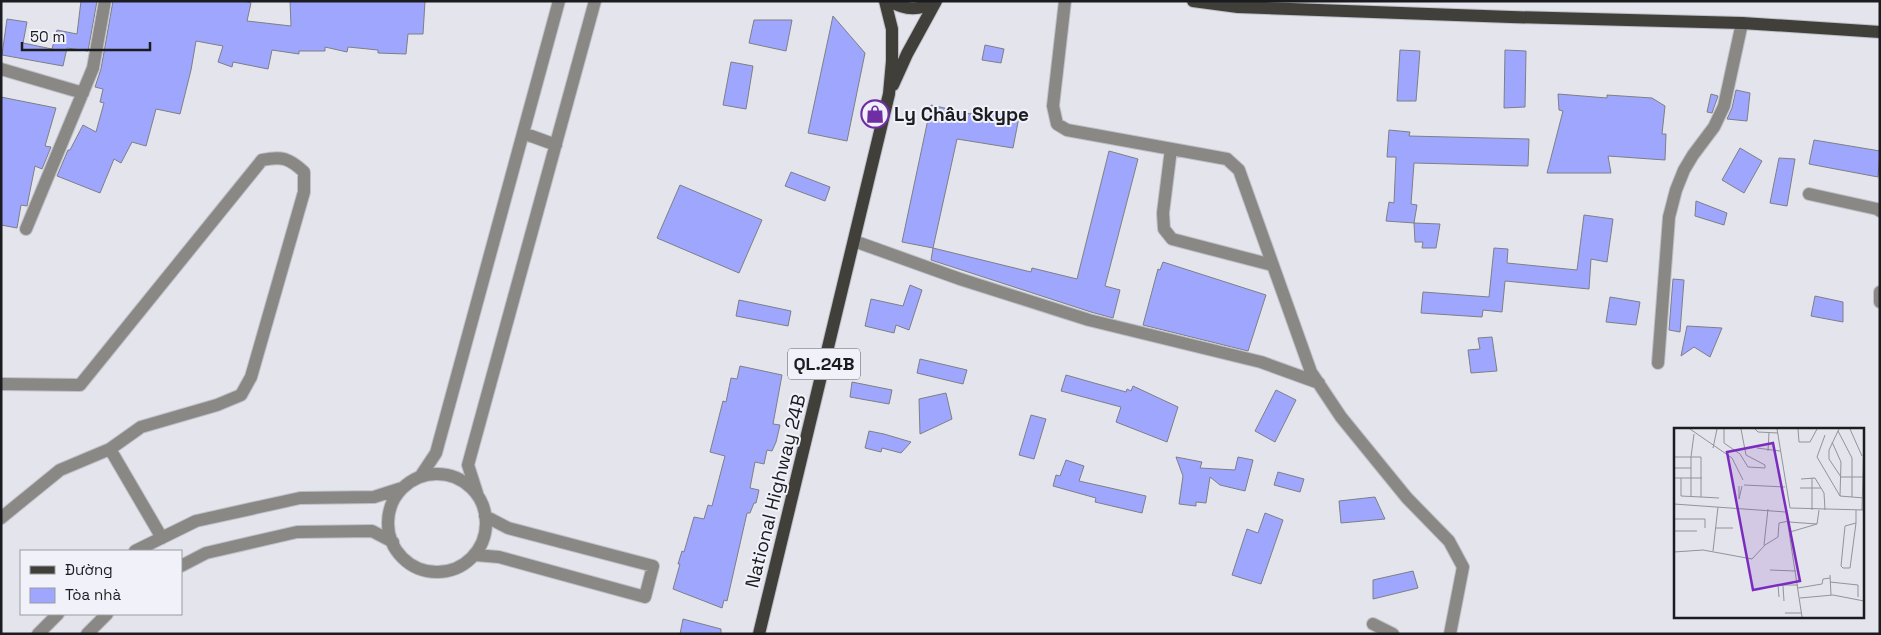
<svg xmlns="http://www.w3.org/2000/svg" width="1881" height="635" font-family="'Space Grotesk',sans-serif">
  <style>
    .building { fill: #9ea7fd; stroke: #7e7f86 }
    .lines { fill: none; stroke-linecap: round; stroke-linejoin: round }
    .street-casing { stroke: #bfc0c7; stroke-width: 14 }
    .primary-casing { stroke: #bfc0c7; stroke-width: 14 }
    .street { stroke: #8a8885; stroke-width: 12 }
    .primary { stroke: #413f3a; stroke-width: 12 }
    .labels { text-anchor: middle; stroke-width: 4; stroke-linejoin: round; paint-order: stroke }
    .shield { fill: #f0f1f9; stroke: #5b5c60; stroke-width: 1 }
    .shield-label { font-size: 18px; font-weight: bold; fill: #1b1c1f }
    .poi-label { font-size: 19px; font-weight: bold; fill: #1b1c1f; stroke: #f0f1f9; text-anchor: start }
    .street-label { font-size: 19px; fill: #1b1c1f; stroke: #f0f1f9 }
    .inset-road { fill: none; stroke: #93949a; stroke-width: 1 }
    .view { fill: #7b2cbf; fill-opacity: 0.15; stroke: #7b2cbf; stroke-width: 2.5 }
    .inset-edge { fill: none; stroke: #1b1c1f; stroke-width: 2.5 }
  </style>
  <rect width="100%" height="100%" fill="#e3e4ec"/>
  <path class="building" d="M81 1H97L88 51 67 48 63 66 2 55 7 19 27 22 23 43 52 49 57 30 77 34Z
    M113 1H244L251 3 247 21 291 26 290 1H425L423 34H408L406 54 378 53V50L348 47 347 52 325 47V51H299V54L272 50 268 69 233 62 232 67 218 62 223 46 196 41 191 70 180 114 156 109 146 146 132 142 121 163 114 159 100 193 57 176 68 150H70L83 125 96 132 104 103 100 102 103 89 95 87 101 69Z
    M833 16 865 53 847 141 808 133Z
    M754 20H792L786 51 749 43Z
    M985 45 1004 49 1001 63 982 60Z
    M1400 50 1420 51 1416 101H1397Z
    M1505 50 1526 51 1525 107 1504 108Z
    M731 62 753 66 746 109 723 105Z
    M1736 90 1750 93 1747 121 1727 119 1732 108Z
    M1558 94 1607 98V95L1652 98 1665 106 1662 134H1666L1665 160 1608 156 1611 173H1547L1563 111 1559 110Z
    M1711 94 1718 96 1712 113 1707 112Z
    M1 97 56 108 45 146 51 147 42 169 35 166 27 206 21 205 17 228 1 225Z
    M931 105 971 114 972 109 1019 117 1013 148 957 139 933 248 902 242Z
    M1389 130 1410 132 1409 136 1529 139 1528 166 1414 163 1411 204 1417 205 1414 223 1386 221 1389 202 1394 203 1396 157H1387Z
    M1814 140 1880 151 1878 177 1809 164Z
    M1740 148 1762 161 1744 193 1722 180Z
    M1109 151 1138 159 1105 286 1120 290 1113 318 1091 312 931 260 933 248 1031 272 1032 268 1077 279Z
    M1779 158 1795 159 1787 206 1770 203Z
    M791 172 830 187 825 201 785 186Z
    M680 185 762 220 739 273 657 238Z
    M1696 201 1727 213 1724 225 1695 216Z
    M1584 215 1613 219 1607 262 1591 259 1589 289 1505 281 1502 312 1483 310 1482 317 1421 313 1423 292 1489 297 1494 248 1508 249 1507 263 1577 270Z
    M1414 223 1440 224 1436 248H1422L1423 242H1415Z
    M1163 262 1266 295 1248 351 1143 325 1158 269 1160 270Z
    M1673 279 1684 280 1680 332 1669 330Z
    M910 285 922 290 909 330 896 325 894 333 865 326 871 299 903 306Z
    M1815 296 1843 302V322L1811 316Z
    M1610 297 1640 302 1636 325 1606 322Z
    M739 300 791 311 788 326 736 316Z
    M1687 326 1722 328 1710 357 1694 347 1681 356Z
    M1492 337 1497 371 1471 373 1468 350 1480 349 1478 338Z
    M920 359 967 370 963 384 917 373Z
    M740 366 782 375 773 424 780 425 776 442 772 451 767 450 764 464 755 462 750 488 759 490 756 503H754L750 513H747L727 601 724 600 722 608 673 589 680 564H678L682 551 684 552 694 517 704 519 708 505 712 506 725 456 710 452 723 401 726 402 731 378 737 379Z
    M1066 375 1126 392 1127 389 1131 391 1133 386 1178 407 1167 442 1116 422 1121 407 1061 391Z
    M852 382 892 390 889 404 850 397Z
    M1276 390 1296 400 1275 442 1255 431Z
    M946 393 952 419 920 434 919 399Z
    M1031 415 1046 419 1034 459 1019 455Z
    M869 431 884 434 911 442 901 453 882 448 881 452 865 448Z
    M1176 457 1202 462 1200 468 1235 470 1238 457 1253 460 1245 491 1220 485 1210 477 1206 503 1196 502V506L1179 504 1183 476Z
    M1066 460 1084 466 1079 481 1146 496 1142 513 1095 502 1096 498 1053 486 1056 475 1060 476Z
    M1278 472 1304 479 1300 492 1274 485Z
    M1375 497 1385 519 1341 523 1339 501Z
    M1265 513 1283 520 1261 584 1232 575 1247 529 1258 533Z
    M1413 571 1418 588 1373 599V580Z
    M683 619 721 629V634H680Z"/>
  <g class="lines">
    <g class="street-casing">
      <path id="street" d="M1065 1 1053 106 1057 124 1067 130 1227 159 1239 170 1311 372 1341 417 1407 498 1449 541 1463 567 1450 634
        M1 69 83 93
        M523 133 556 145
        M1171 149 1163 213 1164 229 1172 239 1272 265
        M1809 194 1877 209 1880 211
        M26 229 93 68 105 1
        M854 241 960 279 1089 320 1261 362 1319 383
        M1880 292V302
        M1658 363 1669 217 1676 190 1684 170 1693 155 1714 127 1724 106 1742 23
        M1 384 80 385 262 160C282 156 289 158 304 172V192L251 377 241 395 217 405 141 427 110 449 60 470 1 518
        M110 449 162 538
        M388 523a49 49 0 1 1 98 0a49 49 0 1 1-98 0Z
        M420 477 436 453 559 1
        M477 493 468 465 595 1
        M135 551 196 521 300 498 374 497 402 488
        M475 555 499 557 645 597 653 566 508 528 485 516
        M181 566 206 553 297 532 372 531 393 542
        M1373 624 1393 634
        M38 634 58 614
        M87 634 107 614"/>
    </g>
    <g class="primary-casing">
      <path id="primary" d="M890 1C906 11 920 11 935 1
        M1193 1 1238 7 1511 17 1742 23 1880 32
        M893 85 907 54 936 1
        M759 634 889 94 892 61V29L885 1"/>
    </g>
    <use href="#street" class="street"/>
    <use href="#primary" class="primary"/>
  </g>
  <defs>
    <g id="shop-ring" transform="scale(1.4375)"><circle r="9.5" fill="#f0f1f9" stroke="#6f2ea3" stroke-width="1.5"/><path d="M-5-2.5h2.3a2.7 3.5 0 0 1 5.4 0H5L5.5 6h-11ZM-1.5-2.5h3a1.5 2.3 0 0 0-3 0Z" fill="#6f2ea3"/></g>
  </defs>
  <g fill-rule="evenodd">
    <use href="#shop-ring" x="875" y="114"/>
  </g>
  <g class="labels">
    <rect class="shield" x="788" y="348.5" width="72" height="31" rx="4"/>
    <g class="shield-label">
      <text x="824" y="370">QL.24B</text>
    </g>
    <g class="poi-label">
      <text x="894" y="121">Ly Châu Skype</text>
    </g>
    <g class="street-label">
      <text transform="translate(775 491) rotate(-76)" y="7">National Highway 24B</text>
    </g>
  </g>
  <g transform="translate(1674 428)">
    <rect width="190" height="190" fill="#e3e4ec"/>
    <path class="inset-road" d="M16 1 58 30 69 52M50 1V15L66 26 74 39 91 40V37L72 27 67 1M81 1 84 4 104 5M103 1 116 80 190 82M124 1 125 14H136L143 1M165 1 155 22V31L167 49H189M176 1 188 28M164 3 178 30V69M151 7 143 29 166 68 190 70M158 14 167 34 166 68M39 20 43 1M83 20 106 23M94 23 95 5M0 29H17L20 6M0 40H17M0 50H28M7 50V68L27 69M138 50V82M127 51 141 50 150 65 151 82M70 57 111 59M65 58V71L68 58M126 60H147M17 68V29H27V69L45 70M0 76 112 84 128 189M182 82V95L176 140H169L167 138 171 98 182 95M188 82 190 8M0 91H31V100M115 94 143 96M42 100H59M0 103H23M116 104 143 96 145 82M90 117 94 81M39 123 44 79M0 124 29 122 78 131 91 117 104 109 105 95 115 93M96 142 122 143M156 147 157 167M156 154 184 157V169M109 158 110 173M124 160 148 156 149 151 156 150M105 169 104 157H124M126 170 159 167 190 173M111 185H128"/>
    <path class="view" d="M99 15 126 153 79 162 53 24Z"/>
    <rect width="190" height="190" class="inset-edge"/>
  </g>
  <rect width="1881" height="635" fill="none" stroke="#1b1c1f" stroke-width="5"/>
  <rect x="20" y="550" width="162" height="65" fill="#f0f1f9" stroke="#9b9ca2"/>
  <rect x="30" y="566" width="25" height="8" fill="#413f3a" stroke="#9b9ca2"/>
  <text x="65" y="575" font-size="15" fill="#1b1c1f">Đường</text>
  <rect x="30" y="588" width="25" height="15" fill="#9ea7fd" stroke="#9b9ca2"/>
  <text x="65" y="600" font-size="15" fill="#1b1c1f">Tòa nhà</text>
  <path d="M22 42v8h128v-8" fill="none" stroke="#1b1c1f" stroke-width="2.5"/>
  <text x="30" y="42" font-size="15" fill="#1b1c1f" stroke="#f0f1f9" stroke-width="4" paint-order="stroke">50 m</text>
</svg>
